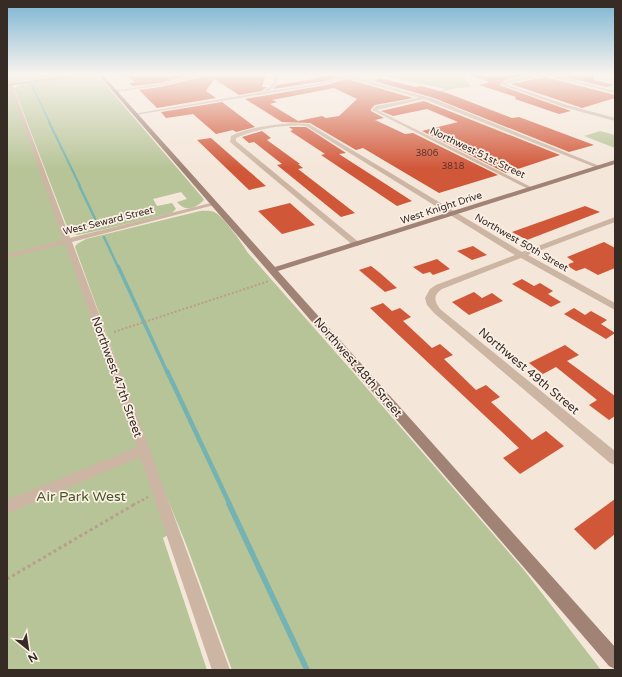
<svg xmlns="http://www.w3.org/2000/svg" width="622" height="677" font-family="'Varela Round',sans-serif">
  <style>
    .green { fill: #b7c497 }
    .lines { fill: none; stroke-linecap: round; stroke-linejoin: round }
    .stream-far5 { stroke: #75b3b3; stroke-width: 1.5 }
    .stream-far4 { stroke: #75b3b3; stroke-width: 2 }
    .stream-far3 { stroke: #75b3b3; stroke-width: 2.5 }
    .stream-far2 { stroke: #75b3b3; stroke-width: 3.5 }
    .stream-far1 { stroke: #75b3b3; stroke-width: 4.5 }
    .stream { stroke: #75b3b3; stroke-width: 5.5 }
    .building { fill: #d15739; fill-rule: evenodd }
    .path-far2 { stroke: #b99e8e; stroke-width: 2; stroke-dasharray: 2 2; stroke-linecap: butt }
    .path-far1 { stroke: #b99e8e; stroke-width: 2.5; stroke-dasharray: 2.5 2.5; stroke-linecap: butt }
    .path { stroke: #b99e8e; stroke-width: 3; stroke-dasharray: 3 3; stroke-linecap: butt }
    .street { fill: #cdb5a3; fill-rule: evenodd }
    .secondary { fill: #a18375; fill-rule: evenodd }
    .labels { text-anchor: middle; stroke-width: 3.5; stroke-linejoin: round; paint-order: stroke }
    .far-number-label { font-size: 9px; fill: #5e362b }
    .far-street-label { font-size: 10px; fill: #372b26; stroke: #fbf0e5 }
    .street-label { font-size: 12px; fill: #372b26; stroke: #fbf0e5 }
    .near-park-label { font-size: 14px; fill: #485827; stroke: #fbf0e5 }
  </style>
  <rect width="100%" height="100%" fill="#f4e6d9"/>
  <path class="green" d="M7 74 24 79V81L33 78 17 74H83L7 84Z
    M386 74H474L464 76 467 81 496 83 467 81 471 87 456 88 428 95H426L446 89 385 76 372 80H369Z
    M86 75 99 77 202 197 204 200C195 209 185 212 177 202L187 199 181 192 153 199 157 206 172 203 176 209 172 213 92 232 77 235 69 232 14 88 22 84Z
    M10 84 173 532 163 538 207 670H7V85Z
    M600 131 615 135V148L584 136Z
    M200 211C205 211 211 210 216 213 225 219 242 243 248 253L352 371 524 570 601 670H232L186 544 159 478 75 247 77 244 86 239Z"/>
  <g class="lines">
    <path class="stream-far5" d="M13 74 22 75 29 80
      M31 84 50 123"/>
    <path class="stream-far4" d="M49 122 80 186"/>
    <path class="stream-far3" d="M79 185 99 227
      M104 237 118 267"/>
    <path class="stream-far2" d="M118 266 167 372"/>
    <path class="stream-far1" d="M167 371 230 505"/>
    <path class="stream" d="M229 504 307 670"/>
  </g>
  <path class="building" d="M122 74H197L160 83 133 86 129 83 136 82Z
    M210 74H266L262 87H267L262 91 239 95 214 79 206 91 216 98 157 108 139 90 160 87 209 75Z
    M328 74 342 75 325 81 273 89 277 85 313 79Z
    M471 74H533L505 80 499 85 571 111 559 114 515 99 516 97 479 85 490 82 471 76Z
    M554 74H594V80L614 85 606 87Z
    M545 77 615 95V98L582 108 511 84Z
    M364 78 373 81 380 78 416 87 421 86 447 93 512 118 519 117 594 145 569 152 434 98Z
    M347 79 413 98 375 105 371 109V111L384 118 375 120 405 134 413 133 498 175 439 193 363 148 356 150 310 123 282 122 245 99 326 85ZM334 88 357 99 339 116 326 118 322 116 298 121 270 104 277 102 272 100Z
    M424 101 560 155 506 173 422 131 458 122 427 109 393 116 381 111Z
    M222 102 255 127 236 132 233 130 216 134 193 114 166 118 161 112Z
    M289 127H306L346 153 339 154 412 201 397 206 321 155 325 154 290 131 293 130Z
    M262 131 271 138 267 140 300 164H298L303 168 298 169 355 213 341 217 277 165 282 164 254 142 249 143 242 137Z
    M211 138 244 167 266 186 249 190 197 140Z
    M290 203 308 219 315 225 282 234 258 211Z
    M585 206 600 212 527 240 512 232Z
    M604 242 615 248V268L598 275 585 268 576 271 566 265 574 262 567 257Z
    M473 246 476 248 487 255 472 260 457 251Z
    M437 259 450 269 433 275 430 272 423 274 413 267Z
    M371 266 380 273 397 288 385 292 359 270Z
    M522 279 534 286 540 283 553 291 548 294 561 302 551 307 512 284Z
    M474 292 482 298 492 293 503 301 469 315 452 302Z
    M383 303 392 311 400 308 411 317 403 321 432 348 440 344 453 355 444 359 476 390 486 385 500 397 491 402 532 440 546 431 564 446 520 474 503 458 519 448 370 308Z
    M574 308 585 315 591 311 607 320 601 324 615 333 606 339 564 314Z
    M565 345 579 355 567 361 615 396V416L609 420 589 405 597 400 556 367 543 374 529 363Z
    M615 499V534L595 550 574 529Z"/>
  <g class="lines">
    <path class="path-far2" d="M114 332 269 281"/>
    <path class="path-far1" d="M133 505 148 497"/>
    <path class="path" d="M7 579 135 504"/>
    <path class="street" d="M203 74H209L160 86 115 92 113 91 160 84Z
      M275 74H279L277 83 269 91C287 88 306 86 325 82 334 80 344 74 352 74L350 76 434 99 602 167 597 168 424 99 377 110 535 189 530 190 372 110 376 106 419 98 347 77 326 84 135 115 133 114 263 92 273 83Z
      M540 74H549L615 91V93L545 75 506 84 567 105 615 118V121L563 107 500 84 505 81Z
      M9 83 12 84 70 238 215 202 218 204 72 242 150 450 230 670H212L140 457 7 514V500L137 447 65 244 7 258V254L63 240Z
      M292 123 309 124 522 252 615 217V222L528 255 615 303V310L521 258 442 289C433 295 434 301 440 309L615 451V465L610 463 434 313 427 305 425 298 430 289 436 285 515 255 306 126C284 124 256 129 236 138V141L361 244 357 246H354L230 142 231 136C250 127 271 125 292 123Z"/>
    <path class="secondary" d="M86 74H96L7 86V84Z
      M98 74H102L275 267 615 160V164L278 271 615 647V669L609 666Z"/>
  </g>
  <linearGradient id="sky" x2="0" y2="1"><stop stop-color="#7ab4d3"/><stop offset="0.44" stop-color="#faf4ee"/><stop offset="1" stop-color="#faf4ee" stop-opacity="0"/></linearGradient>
  <rect width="622" height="169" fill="url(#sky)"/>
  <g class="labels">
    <g class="far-number-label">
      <text x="427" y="156">3806</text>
      <text x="453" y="169">3818</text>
    </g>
    <g class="far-street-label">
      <text transform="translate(478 152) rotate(26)" y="4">Northwest 51st Street</text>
      <text transform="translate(441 207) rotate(-18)" y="4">West Knight Drive</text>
      <text transform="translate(108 220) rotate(-14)" y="4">West Seward Street</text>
      <text transform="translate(522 242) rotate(30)" y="4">Northwest 50th Street</text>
    </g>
    <g class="street-label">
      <text transform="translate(358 367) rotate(49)" y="4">Northwest 48th Street</text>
      <text transform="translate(529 371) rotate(40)" y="4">Northwest 49th Street</text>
      <text transform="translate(117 377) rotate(70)" y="4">Northwest 47th Street</text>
    </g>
    <g class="near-park-label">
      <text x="81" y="501">Air Park West</text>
    </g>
  </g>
  <rect width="622" height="677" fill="none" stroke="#372b26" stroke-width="16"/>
  <g transform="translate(28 649) rotate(150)" stroke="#fbf0e5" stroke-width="3" paint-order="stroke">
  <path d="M0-3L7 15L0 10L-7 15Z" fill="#372b26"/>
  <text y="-6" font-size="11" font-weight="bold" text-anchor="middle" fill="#372b26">N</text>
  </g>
</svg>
